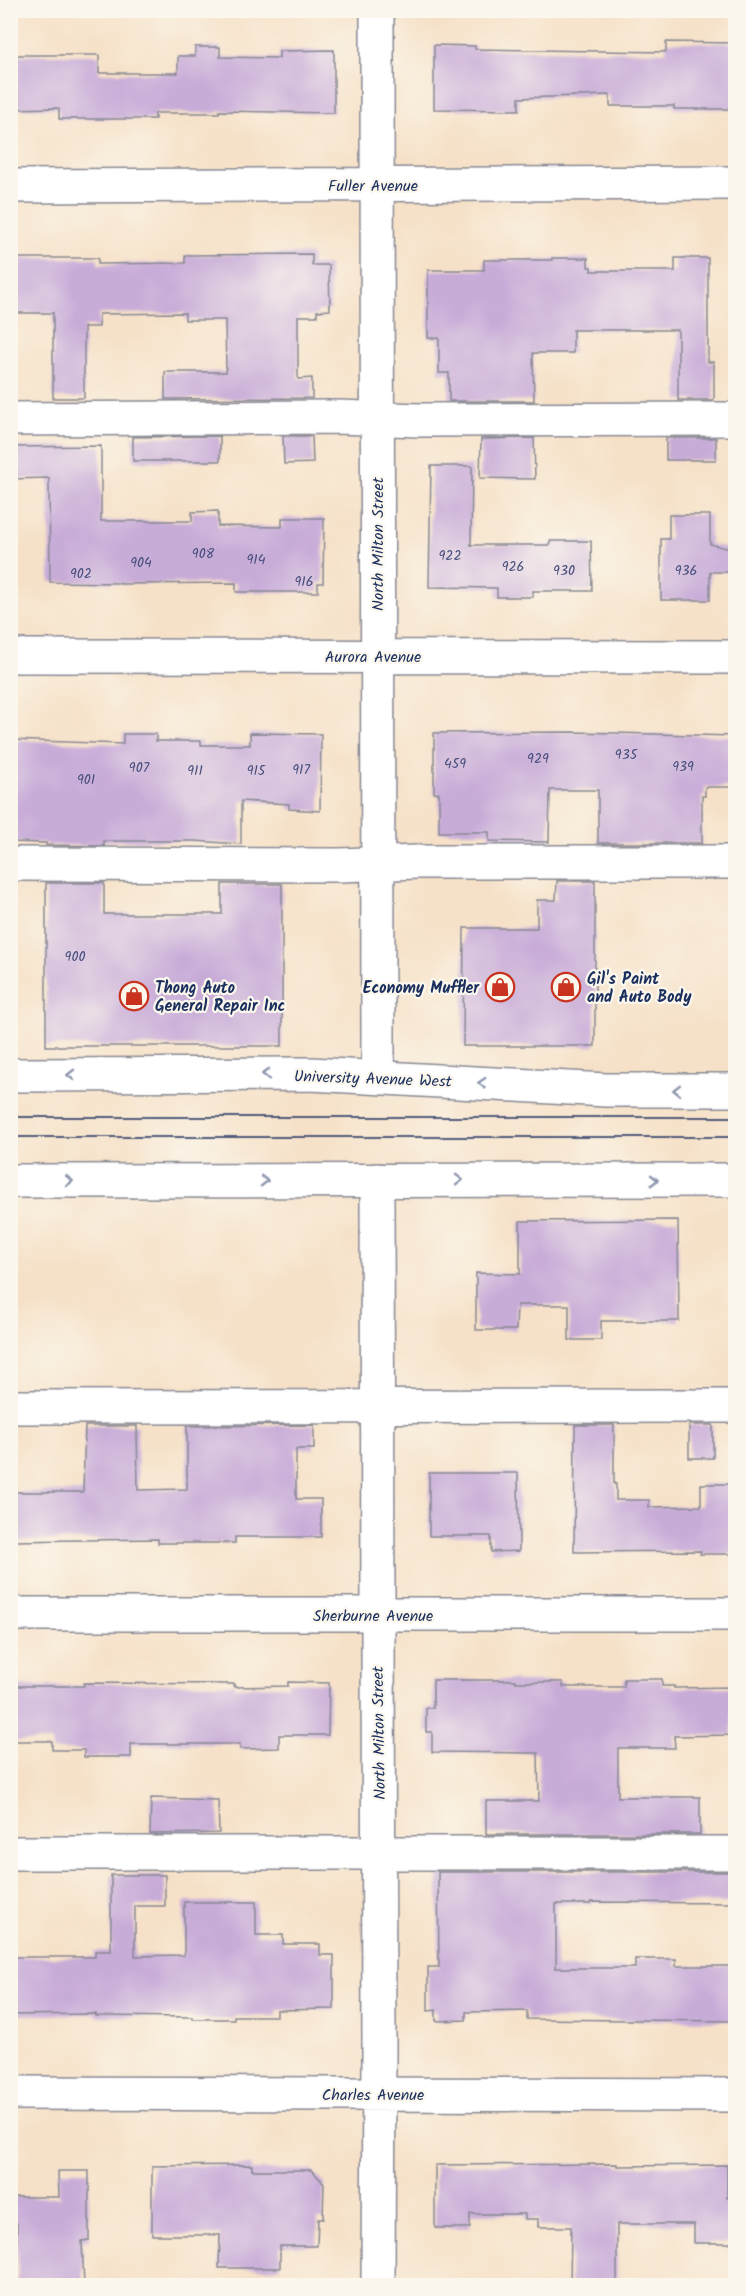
<svg xmlns="http://www.w3.org/2000/svg" width="746" height="2296" font-family="Kalam,sans-serif">
  <style>
    .building { fill: #c8acd8 }
    .lines { fill: none; stroke-linecap: round; stroke-linejoin: round }
    .minor-casing { stroke: #888893; stroke-width: 36 }
    .major-casing { stroke: #888893; stroke-width: 36 }
    .minor { stroke: #fff; stroke-width: 33 }
    .major { stroke: #fff; stroke-width: 33 }
    .tram { stroke: #1b2f5e; stroke-width: 1.5 }
    .oneway { stroke: #8d97ae }
    .labels { text-anchor: middle; stroke-width: 4.5; stroke-linejoin: round; paint-order: stroke }
    .number-label { font-size: 14px; fill: #464e7c }
    .street-label { font-size: 16px; fill: #1b2f5e; stroke: #fbf7ec }
    .poi-label { font-size: 16px; font-weight: bold; fill: #1b2f5e; stroke: #fbf7ec; text-anchor: start }
  </style>
  <rect width="100%" height="100%" fill="#fbf7ec"/>
  <filter id="ink" filterUnits="userSpaceOnUse"><feTurbulence type="fractalNoise" baseFrequency=".0167" numOctaves="2"/><feDisplacementMap in="SourceGraphic" scale="12" xChannelSelector="R" yChannelSelector="G"/><feConvolveMatrix kernelMatrix="1 2 1 2 8 2 1 2 1" color-interpolation-filters="sRGB"/></filter>
  <filter id="wash" filterUnits="userSpaceOnUse"><feTurbulence type="fractalNoise" baseFrequency=".008" numOctaves="4" result="noise"/><feDisplacementMap in="SourceGraphic" scale="24" xChannelSelector="R" yChannelSelector="G"/><feGaussianBlur stdDeviation="1.35" result="paint"/><feColorMatrix in="noise" values="0 0 0 0 0 0 0 0 0 0 0 0 0 0 0 0 0 1.4 0 .05"/><feComposite in="paint" operator="in"/></filter>
  <g filter="url(#wash)">
    <rect width="100%" height="100%" fill="#f6e1c8"/>
    <g id="blocks">
      <path class="building" d="M666 42 735 43V109H674V106H610V95L519 98V110L434 109V45L475 46V49L666 52Z
        M195 47H220V57L279 58V51L334 50V113L219 111V113H155V119H59V109L57 108 10 109V55H99V73H178V56H195Z
        M312 254V265H329L330 310 317 311V316H298V379L312 378V398L165 399V372H226L225 320H185V313L99 314V327H84V398H53V313H10V258H98V264L185 263V255Z
        M552 258H588V267H591V271H675V258H708V362H714V400H678V330H573V353H533L534 401H449V373H439V338H428V270H484V260H552Z
        M220 436V461H133V437Z
        M283 436H312L313 463 284 464Z
        M534 438 535 479 480 478 481 439Z
        M666 438H716V460H666Z
        M101 446V521H192V512L218 511V526L282 527V518H324L323 583H318V592H236V583L120 584V583L50 582 49 478 10 479V447Z
        M431 466H472L471 545H550V541H591L592 591H533V597H497V588L429 587Z
        M669 515H710V544L735 550V572H710V600H661V539H669Z
        M572 732 735 736V787H705V796H702V843H598V790H550L549 842 489 841V832H439V793H434V733Z
        M250 733 321 734 320 811 289 809V804L241 801V844L194 841H104V846L46 845V843L12 842 10 740 123 744V734H156V741H201V745H250Z
        M557 881H595V1046H463L464 928H537V900H556Z
        M46 883H104V914H222V884H282V1046H46Z
        M678 1220 679 1321H601V1340H569V1305H517L516 1330H476V1273L520 1274V1221Z
        M314 1425V1449H296V1499H321V1537H235V1543H158V1539L10 1541V1492H83L85 1426H137L138 1490 187 1489V1426Z
        M575 1425H614V1484H616V1500H649V1507L701 1506V1484H735V1554H700L701 1551 574 1552Z
        M689 1425H713V1458H689Z
        M429 1473H518L519 1551 491 1552V1536H429Z
        M624 1679H662V1686H674V1688L732 1687V1735L674 1736 675 1748H618V1797H700V1834H486V1801H539L538 1753 432 1752V1732H426V1708H433V1680H516V1682H563V1687H624Z
        M288 1682 329 1683 328 1735H279V1748L240 1749V1744H131V1757H84V1750H52V1741H10V1686H84V1683L234 1684V1687L288 1686Z
        M151 1798 218 1800 219 1833 150 1834Z
        M438 1872H733V1903L591 1902V1904H556V1968H635V1959H676V1966H734V2021L527 2019V2011L466 2012V2020L436 2021V2010L428 2011V1967H439Z
        M111 1875H165V1906H135V1956L184 1955V1902H256V1935H283V1944H320V1955H334V2009L277 2010V2016H234V2019H193V2017L96 2016V2014L10 2015V1957H95V1951H111Z
        M617 2164V2166L727 2165V2197H735V2243H694V2224H617V2286H570L571 2227H538V2219H525V2214H470V2228H435V2165Z
        M252 2165V2170H311L324 2183 323 2219H318L317 2246H280V2268H219L220 2235H152V2166Z
        M58 2171H89V2240L82 2241 84 2286H18L17 2223H11V2197H59Z"/>
    </g>
  </g>
  <g filter="url(#ink)">
    <use href="#blocks" fill-opacity="0" stroke="#888893" stroke-width="1.5"/>
    <g class="lines">
      <g class="minor-casing">
        <path id="minor" d="M377 10 378 1077
          M10 186 736 183
          M10 419 338 417 419 420 736 419
          M10 656 736 657
          M10 864 340 865 417 862H736
          M377 1180 379 2051 378 2286
          M10 1407 736 1406
          M10 1614H736
          M10 1853H736
          M10 2093 736 2095"/>
      </g>
      <g class="major-casing">
        <path id="major" d="M10 1075 311 1074 606 1090H736
          M10 1181 736 1180"/>
      </g>
      <use href="#minor" class="minor"/>
      <use href="#major" class="major"/>
      <path class="tram" d="M10 1117H736
        M10 1137H736"/>
    </g>
    <defs><path id="oneway-chevron" d="M-2-3.5L2.5 0L-2 3.5" fill="none" stroke-width="1.6" stroke-linecap="round" stroke-linejoin="round" transform="scale(1.5)"/></defs>
    <g class="oneway">
      <use href="#oneway-chevron" transform="translate(266 1074) rotate(180)"/>
      <use href="#oneway-chevron" transform="translate(71 1075) rotate(180)"/>
      <use href="#oneway-chevron" transform="translate(482 1083) rotate(-177)"/>
      <use href="#oneway-chevron" transform="translate(677 1090) rotate(180)"/>
      <use href="#oneway-chevron" transform="translate(459 1180)"/>
      <use href="#oneway-chevron" transform="translate(654 1180)"/>
      <use href="#oneway-chevron" transform="translate(69 1181)"/>
      <use href="#oneway-chevron" transform="translate(264 1181)"/>
    </g>
  </g>
  <defs>
    <g id="shop-ring" transform="scale(1.5)"><circle r="9.5" fill="#fbf7ec" stroke="#c8321e" stroke-width="1.5"/><path d="M-5-2.5h2.3a2.7 3.5 0 0 1 5.4 0H5L5.5 6h-11ZM-1.5-2.5h3a1.5 2.3 0 0 0-3 0Z" fill="#c8321e"/></g>
  </defs>
  <g fill-rule="evenodd">
    <use href="#shop-ring" x="500" y="987"/>
    <use href="#shop-ring" x="566" y="987"/>
    <use href="#shop-ring" x="134" y="996"/>
  </g>
  <g class="labels">
    <g class="number-label">
      <text x="203" y="558">908</text>
      <text x="450" y="560">922</text>
      <text x="256" y="564">914</text>
      <text x="141" y="567">904</text>
      <text x="513" y="571">926</text>
      <text x="564" y="575">930</text>
      <text x="686" y="575">936</text>
      <text x="81" y="578">902</text>
      <text x="304" y="586">916</text>
      <text x="626" y="759">935</text>
      <text x="538" y="763">929</text>
      <text x="455" y="768">459</text>
      <text x="683" y="771">939</text>
      <text x="139" y="772">907</text>
      <text x="301" y="774">917</text>
      <text x="195" y="775">911</text>
      <text x="256" y="775">915</text>
      <text x="86" y="784">901</text>
      <text x="75" y="961">900</text>
    </g>
    <g class="street-label">
      <text x="373" y="191">Fuller Avenue</text>
      <text transform="translate(377 544) rotate(-90)" y="6">North Milton Street</text>
      <text x="373" y="662">Aurora Avenue</text>
      <text transform="translate(373 1078) rotate(2)" y="6">University Avenue West</text>
      <text x="373" y="1621">Sherburne Avenue</text>
      <text transform="translate(378 1733) rotate(-91)" y="6">North Milton Street</text>
      <text x="373" y="2100">Charles Avenue</text>
    </g>
    <g class="poi-label">
      <text x="587" y="984">Gil's Paint<tspan x="587" dy="18">and Auto Body</tspan></text>
      <text x="155" y="993">Thong Auto<tspan x="155" dy="18">General Repair Inc</tspan></text>
      <text x="479" y="993" text-anchor="end">Economy Muffler</text>
    </g>
  </g>
  <rect width="746" height="2296" fill="none" stroke="#fbf7ec" stroke-width="36"/>
</svg>
